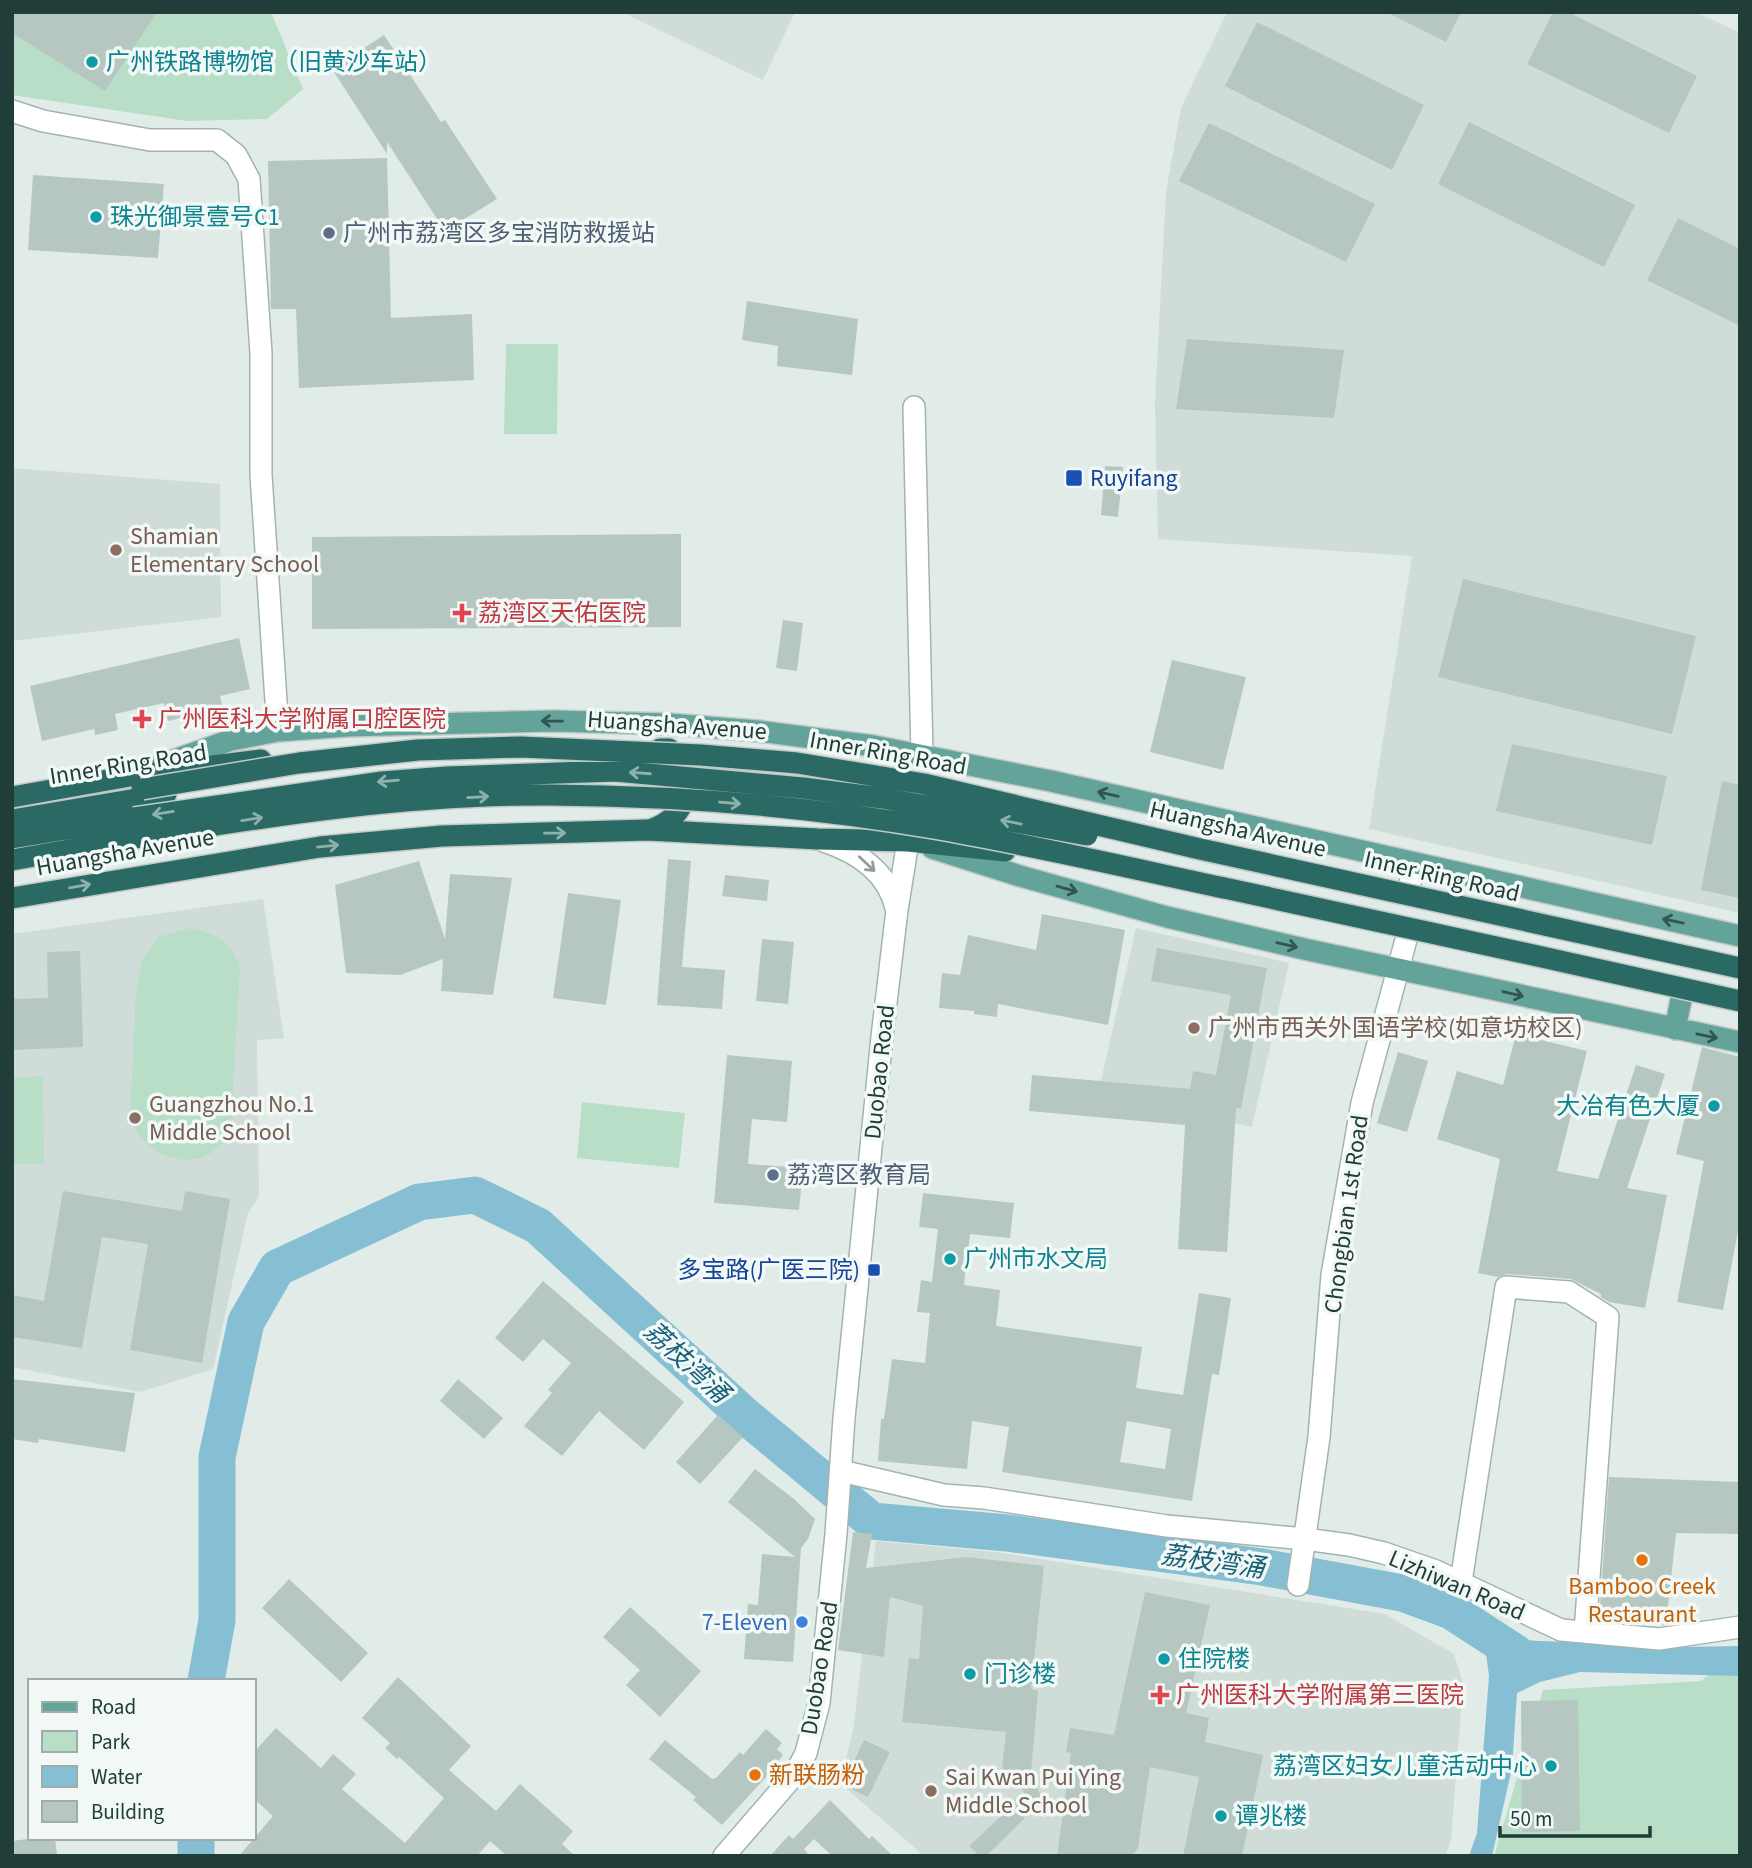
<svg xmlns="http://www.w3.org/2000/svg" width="1752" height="1868" font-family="'Source Sans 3','Noto Sans SC',sans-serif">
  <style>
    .built { fill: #cfdcd7 }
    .green { fill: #b9dec7 }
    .water { fill: #86bfd3 }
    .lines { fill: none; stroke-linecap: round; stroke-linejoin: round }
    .river { stroke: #86bfd3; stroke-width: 37 }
    .building { fill: #b6c7c1; fill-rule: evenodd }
    .minor-casing { stroke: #a3b4b0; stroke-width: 24 }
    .major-casing { stroke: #c1c9c7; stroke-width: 24 }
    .highway-casing { stroke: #c1c9c7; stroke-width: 24 }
    .minor { stroke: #fff; stroke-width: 21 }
    .major { stroke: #64a399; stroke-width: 21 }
    .highway { stroke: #2b6a64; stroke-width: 21 }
    .highway-bridge-casing { stroke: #c1c9c7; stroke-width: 24; stroke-linecap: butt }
    .highway-bridge { stroke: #2b6a64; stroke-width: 21 }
    .oneway { stroke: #315650 }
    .oneway2 { stroke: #8eb1ac }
    .oneway3 { stroke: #909e9c }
    .culture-dot { fill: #0f9aa8; stroke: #f1f8f5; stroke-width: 2.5 }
    .service-dot { fill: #5c6f8a; stroke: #f1f8f5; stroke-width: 2.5 }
    .transit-dot { fill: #1a4fb4; stroke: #f1f8f5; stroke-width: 2.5 }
    .education-dot { fill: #8d6e63; stroke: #f1f8f5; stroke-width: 2.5 }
    .health-dot { fill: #e0444e; stroke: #f1f8f5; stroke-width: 2.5 }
    .food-dot { fill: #e8710a; stroke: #f1f8f5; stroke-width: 2.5 }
    .shop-dot { fill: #3f7fe0; stroke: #f1f8f5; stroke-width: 2.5 }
    .labels { text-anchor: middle; stroke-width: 7; stroke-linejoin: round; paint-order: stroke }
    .culture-label { font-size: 24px; fill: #0d838f; stroke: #f1f8f5; text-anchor: start }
    .service-label { font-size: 24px; fill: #4e5e75; stroke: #f1f8f5; text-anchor: start }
    .transit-label { font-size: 24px; fill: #164399; stroke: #f1f8f5; text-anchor: start }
    .education-label { font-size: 24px; fill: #785e54; stroke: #f1f8f5; text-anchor: start }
    .health-label { font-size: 24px; fill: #be3a42; stroke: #f1f8f5; text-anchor: start }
    .street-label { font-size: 24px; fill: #203d38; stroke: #f1f8f5 }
    .food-label { font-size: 24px; fill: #c56008; stroke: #f1f8f5 }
    .shop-label { font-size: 24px; fill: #366cbe; stroke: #f1f8f5; text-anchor: end }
    .water-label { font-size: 26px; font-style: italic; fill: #19607b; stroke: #f1f8f5 }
  </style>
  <rect width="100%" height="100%" fill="#e1ece8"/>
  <path class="built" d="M622 12H795L763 80Z
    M1227 12H1696L1740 33V913L1369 829 1412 556 1158 539 1155 402 1166 192 1181 108Z
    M12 468 220 484 221 617 12 641Z
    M263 899 284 1038 257 1040 259 1196 248 1213 213 1369 140 1392 12 1367V934Z
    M1136 928 1289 963 1252 1127 1098 1093Z
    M876 1541 996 1552 1385 1614 1454 1654 1463 1683 1451 1840 1445 1856H924L840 1783 853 1731Z"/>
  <path class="green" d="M12 12H271L303 89 267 119 187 121 12 95Z
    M506 344H558L557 434H504Z
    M190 928C217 934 233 941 240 970L230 1134C225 1140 220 1146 215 1150 183 1174 141 1150 130 1118L136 993 142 960 158 937Z
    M43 1076 44 1164H12V1078Z
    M582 1102 685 1113 679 1168 577 1158Z
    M1740 1651V1856H1494L1543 1690 1701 1681Z"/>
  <path class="water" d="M1508 1632 1518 1640 1681 1647 1740 1646V1676L1580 1672 1540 1682 1517 1693 1512 1768 1492 1856H1469L1477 1833 1489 1676 1486 1654Z"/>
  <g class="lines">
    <path class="river" d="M206 1681 217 1620V1457L246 1322 277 1268 419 1202 475 1195 538 1226 743 1414 872 1521 1007 1533 1262 1567 1402 1593 1451 1611 1516 1653
      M196 1856V1838"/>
  </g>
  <path class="building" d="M12 12H157L105 91 12 33Z
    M1386 12H1461L1446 42Z
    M1553 12H1568L1697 76 1669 133 1527 64Z
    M1257 22 1424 105 1392 170 1225 86Z
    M384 35 441 122 445 120 497 199 445 231 387 142V154L332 69Z
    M1469 122 1635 205 1604 267 1438 184Z
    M1209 123 1375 204 1346 262 1179 181Z
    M387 158 391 318 472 314 474 380 299 388 296 309H271L268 161Z
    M33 175 164 184 158 258 28 250Z
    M1678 218 1740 249V326L1647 280Z
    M747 301 858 319 852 375 777 366 778 346 742 340Z
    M1187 339 1344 350 1334 418 1176 409Z
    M1105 466 1123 467 1118 517 1101 515Z
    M681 534V627L312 629V537Z
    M1463 579 1696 636 1672 734 1438 677Z
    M783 620 803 623 797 671 776 668Z
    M239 638 250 689 220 696 223 709 168 721 164 703 115 714 118 730 95 735 94 729 42 741 30 686Z
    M1172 660 1246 677 1223 770 1150 752Z
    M1512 744 1667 776 1652 845 1496 811Z
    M1722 781 1740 785V898L1701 890Z
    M668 859 691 861 682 967 725 970 722 1009 657 1005Z
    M419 861 445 939 450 874 512 878 493 995 441 991 443 959 400 975 346 973 335 885Z
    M725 875 769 880 767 901 722 896Z
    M568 893 621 900 606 1005 553 998Z
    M1042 914 1125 930 1108 1025 998 1004 997 1017 974 1014V1011L939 1008 942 973 960 975 968 935 1036 950Z
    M762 939 794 942 788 1004 756 1001Z
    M1157 948 1267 968 1241 1109 1236 1108 1227 1252 1178 1249 1185 1125 1029 1111 1032 1075 1190 1089 1193 1071 1216 1075 1231 995 1151 981Z
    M80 951 83 1047 12 1050V999L48 998 47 952Z
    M1516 1034 1587 1051 1557 1171 1598 1179 1636 1065 1665 1074 1627 1188 1667 1195 1645 1308 1609 1302 1601 1297V1294L1571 1279 1507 1274 1498 1277 1478 1273 1500 1159 1437 1139 1457 1071 1503 1085Z
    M1702 1047 1740 1057V1221L1723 1310 1677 1302 1704 1161 1676 1154Z
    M1398 1052 1428 1061 1407 1132 1377 1123Z
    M727 1055 792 1061 787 1122 752 1119 748 1164 803 1168 799 1210 714 1203Z
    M63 1191 182 1211 185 1191 230 1199 202 1363 130 1350 148 1244 102 1237 82 1348 12 1337V1295L44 1301Z
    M923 1193 1014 1203 1010 1238 970 1234 964 1285 1000 1290 996 1326 1142 1347 1136 1388 1183 1395 1199 1293 1231 1298 1219 1375 1212 1374 1192 1501 1002 1472 1009 1427 972 1421 967 1469 878 1461 881 1419H884L892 1359 925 1363 930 1313 917 1312 921 1280 932 1282 938 1229 919 1227ZM1127 1421 1171 1429 1165 1469 1120 1462Z
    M543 1281 684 1402 644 1450 599 1411 562 1456 524 1426 552 1393 548 1390 571 1363 543 1339 523 1362 495 1338Z
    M12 1379 135 1393 125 1452 39 1439 38 1443 12 1439Z
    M458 1379 503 1418 484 1439 440 1401Z
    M718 1415 743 1437 700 1484 676 1462Z
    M755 1469 794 1499 815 1519 808 1539 801 1548 793 1662 744 1659 748 1604 758 1605 762 1554 795 1557 728 1502Z
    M1609 1477 1740 1482V1534L1676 1533 1666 1625 1599 1620Z
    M853 1532 872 1534 866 1568 967 1557 1044 1566 1031 1689 1038 1691 1031 1773 1047 1811 1039 1815 1035 1808 986 1856H980L969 1846 1025 1794 1011 1771 1002 1769 1006 1732 902 1722 909 1658 919 1659 923 1606 890 1597 884 1657 838 1650Z
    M289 1579 368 1653 341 1682 262 1608Z
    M1145 1592 1210 1605 1186 1713 1209 1718 1205 1742 1263 1755 1242 1856H1183L1199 1777 1150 1767 1138 1848 1132 1856H1057L1071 1753 1066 1752 1070 1728 1114 1735Z
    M630 1607 701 1671 660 1717 626 1685 640 1670 603 1637Z
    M398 1677 471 1746 449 1770 496 1811 520 1784 573 1831 562 1844 575 1856H507L490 1841 477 1856H239L273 1816 254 1799V1752L276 1728 321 1768 333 1754 356 1774 342 1789 405 1843 444 1798 399 1757 397 1759 385 1748 390 1743 362 1718Z
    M1578 1700 1580 1831 1522 1832 1521 1701Z
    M766 1729 782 1743 777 1749 783 1755 767 1776 722 1825 693 1800 696 1797 649 1759 665 1740 712 1779 716 1778 740 1752 743 1755Z
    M864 1740 890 1752 868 1797 843 1785Z
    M830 1800 869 1839 872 1836 893 1856H832L814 1839 804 1849 810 1856H770L789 1835 793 1839Z
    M35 1838H55L57 1854 12 1856V1841Z"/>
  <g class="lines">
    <g class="minor-casing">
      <path id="minor" d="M12 111 43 121 150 140H217L236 155 249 179 261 353V475L278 731
        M914 407 922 754
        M824 841C857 852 888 872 896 908
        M1408 894 1414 863
        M841 1471 944 1495 984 1498 1167 1526 1305 1539 1349 1545 1384 1553 1436 1571 1561 1630 1659 1639 1740 1627
        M1461 1582 1506 1287 1569 1292 1608 1317 1585 1632
        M1298 1585 1319 1437 1332 1275 1362 1103 1407 936
        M724 1856 795 1774 806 1753 819 1703 836 1534 844 1418 882 1037 897 910 908 841 916 826"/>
    </g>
    <g class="major-casing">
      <path id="major" d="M143 771 231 740 278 731 347 726 554 721 669 724 758 731 874 746 1051 781 1740 936
        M932 848 1020 876 1167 917 1304 949 1740 1042
        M1675 1029 1682 995"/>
    </g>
    <g class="highway-casing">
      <path id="highway" d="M12 797 130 776 261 760
        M12 820 166 794
        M650 830C691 816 695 780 669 749H660
        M12 838 134 818
        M12 860 136 838
        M12 898 320 847 442 836 648 830 818 839 908 841 1005 851"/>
    </g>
    <use href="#minor" class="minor"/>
    <use href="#major" class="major"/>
    <use href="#highway" class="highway"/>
    <g class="highway-bridge-casing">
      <path id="highway-bridge" d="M142 789 299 763 418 750 521 747 701 755 797 763 924 784 1200 849 1740 968
        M134 818 382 782 447 777 615 771 803 788 882 798 1087 835
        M136 838C273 815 411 794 550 795 678 796 807 806 933 828 1032 845 1130 868 1229 889 1399 925 1570 963 1740 1001"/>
    </g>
    <use href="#highway-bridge" class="highway-bridge"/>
  </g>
  <defs><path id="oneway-shaft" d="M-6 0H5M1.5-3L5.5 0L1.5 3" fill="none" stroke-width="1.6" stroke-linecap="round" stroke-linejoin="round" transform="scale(1.75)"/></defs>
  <g class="oneway">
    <use href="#oneway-shaft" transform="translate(552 721) rotate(-179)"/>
    <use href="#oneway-shaft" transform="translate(1108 794) rotate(-167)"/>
    <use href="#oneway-shaft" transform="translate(1067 889) rotate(16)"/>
    <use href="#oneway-shaft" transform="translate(1673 921) rotate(-168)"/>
    <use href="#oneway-shaft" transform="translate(1287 945) rotate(13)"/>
    <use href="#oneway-shaft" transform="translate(1513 994) rotate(13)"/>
    <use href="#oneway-shaft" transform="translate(1707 1036) rotate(12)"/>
  </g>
  <g class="oneway2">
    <use href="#oneway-shaft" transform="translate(640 773) rotate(-176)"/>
    <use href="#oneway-shaft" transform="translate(388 781) rotate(175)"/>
    <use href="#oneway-shaft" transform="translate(478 797) rotate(-3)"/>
    <use href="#oneway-shaft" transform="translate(730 803) rotate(5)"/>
    <use href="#oneway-shaft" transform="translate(163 813) rotate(171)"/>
    <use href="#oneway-shaft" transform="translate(252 819) rotate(-9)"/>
    <use href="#oneway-shaft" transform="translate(1011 822) rotate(-169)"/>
    <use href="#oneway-shaft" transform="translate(555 833) rotate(-1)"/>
    <use href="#oneway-shaft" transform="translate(328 846) rotate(-6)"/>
    <use href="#oneway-shaft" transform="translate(80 886) rotate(-10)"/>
  </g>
  <use class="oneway3" href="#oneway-shaft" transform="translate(867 864) rotate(43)"/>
  <g class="culture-dot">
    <circle cx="92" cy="62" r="7"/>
    <circle cx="96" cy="217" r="7"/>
    <circle cx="1714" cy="1106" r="7"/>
    <circle cx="950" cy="1259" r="7"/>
    <circle cx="1164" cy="1659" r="7"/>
    <circle cx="970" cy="1674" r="7"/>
    <circle cx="1551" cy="1766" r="7"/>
    <circle cx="1221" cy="1816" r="7"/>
  </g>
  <g class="service-dot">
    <circle cx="329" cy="233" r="7"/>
    <circle cx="773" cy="1175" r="7"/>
  </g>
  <g class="transit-dot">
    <rect x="1065" y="469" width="18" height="18" rx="3.5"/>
    <rect x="867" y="1263" width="14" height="14" rx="3.5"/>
  </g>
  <g class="education-dot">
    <circle cx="116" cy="550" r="7"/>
    <circle cx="1194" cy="1028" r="7"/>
    <circle cx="135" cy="1118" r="7"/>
    <circle cx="931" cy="1791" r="7"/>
  </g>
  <g class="health-dot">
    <path d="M458.5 602.5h7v7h7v7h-7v7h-7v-7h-7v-7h7z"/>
    <path d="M138.5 708.5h7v7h7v7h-7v7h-7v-7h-7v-7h7z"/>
    <path d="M1156.5 1684.5h7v7h7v7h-7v7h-7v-7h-7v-7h7z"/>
  </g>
  <g class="food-dot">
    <circle cx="1642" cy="1560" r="7"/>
    <circle cx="755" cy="1775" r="7"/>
  </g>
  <circle class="shop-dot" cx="802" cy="1622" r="7"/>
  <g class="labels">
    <g class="culture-label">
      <text x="106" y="70">广州铁路博物馆（旧黄沙车站）</text>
      <text x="110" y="225">珠光御景壹号C1</text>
      <text x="1700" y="1114" text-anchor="end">大冶有色大厦</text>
      <text x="964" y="1267">广州市水文局</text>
      <text x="1178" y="1667">住院楼</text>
      <text x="984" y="1682">门诊楼</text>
      <text x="1537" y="1774" text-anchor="end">荔湾区妇女儿童活动中心</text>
      <text x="1235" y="1824">谭兆楼</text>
    </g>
    <g class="service-label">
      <text x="343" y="241">广州市荔湾区多宝消防救援站</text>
      <text x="787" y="1183">荔湾区教育局</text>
    </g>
    <g class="transit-label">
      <text x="1090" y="486">Ruyifang</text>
      <text x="860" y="1278" text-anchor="end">多宝路(广医三院)</text>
    </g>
    <g class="education-label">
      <text x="130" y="544">Shamian<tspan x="130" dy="28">Elementary School</tspan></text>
      <text x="1208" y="1036">广州市西关外国语学校(如意坊校区)</text>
      <text x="149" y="1112">Guangzhou No.1<tspan x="149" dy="28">Middle School</tspan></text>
      <text x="945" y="1785">Sai Kwan Pui Ying<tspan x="945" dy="28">Middle School</tspan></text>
    </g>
    <g class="health-label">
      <text x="478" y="621">荔湾区天佑医院</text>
      <text x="158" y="727">广州医科大学附属口腔医院</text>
      <text x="1176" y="1703">广州医科大学附属第三医院</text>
    </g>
    <g class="street-label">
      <text transform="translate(677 725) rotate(4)" y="8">Huangsha Avenue</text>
      <text transform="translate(888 753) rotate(10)" y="8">Inner Ring Road</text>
      <text transform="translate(128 764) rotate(-9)" y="8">Inner Ring Road</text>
      <text transform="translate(1238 829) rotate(13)" y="8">Huangsha Avenue</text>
      <text transform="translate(125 852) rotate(-10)" y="8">Huangsha Avenue</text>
      <text transform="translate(1442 876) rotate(13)" y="8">Inner Ring Road</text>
      <text transform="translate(879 1072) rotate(-84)" y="8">Duobao Road</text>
      <text transform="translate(1346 1214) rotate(-82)" y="8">Chongbian 1st Road</text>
      <text transform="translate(1457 1585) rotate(23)" y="8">Lizhiwan Road</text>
      <text transform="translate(819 1668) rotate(-81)" y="8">Duobao Road</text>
    </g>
    <g class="food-label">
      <text x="1642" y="1594">Bamboo Creek<tspan x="1642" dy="28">Restaurant</tspan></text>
      <text x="769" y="1783" text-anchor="start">新联肠粉</text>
    </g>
    <g class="shop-label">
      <text x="788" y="1630">7-Eleven</text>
    </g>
    <g class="water-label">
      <text transform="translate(687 1362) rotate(43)" y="9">荔枝湾涌</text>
      <text transform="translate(1213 1561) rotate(8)" y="9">荔枝湾涌</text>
    </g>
  </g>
  <rect width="1752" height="1868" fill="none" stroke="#203d38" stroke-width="28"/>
  <rect x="28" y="1679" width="228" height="161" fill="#f1f8f5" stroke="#9dada9" stroke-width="2"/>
  <rect x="42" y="1702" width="35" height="10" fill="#64a399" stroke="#9dada9" stroke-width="2"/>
  <text x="91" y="1714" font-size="21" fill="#203d38">Road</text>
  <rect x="42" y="1731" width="35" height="21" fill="#b9dec7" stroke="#9dada9" stroke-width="2"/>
  <text x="91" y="1749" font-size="21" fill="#203d38">Park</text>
  <rect x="42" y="1766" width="35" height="21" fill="#86bfd3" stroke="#9dada9" stroke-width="2"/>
  <text x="91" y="1784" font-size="21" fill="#203d38">Water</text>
  <rect x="42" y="1801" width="35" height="21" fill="#b6c7c1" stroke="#9dada9" stroke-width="2"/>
  <text x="91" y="1819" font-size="21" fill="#203d38">Building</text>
  <path d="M1500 1826v10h150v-10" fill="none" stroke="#203d38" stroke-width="3.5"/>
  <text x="1510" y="1826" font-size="21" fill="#203d38" stroke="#f1f8f5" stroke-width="5" paint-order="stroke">50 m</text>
</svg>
